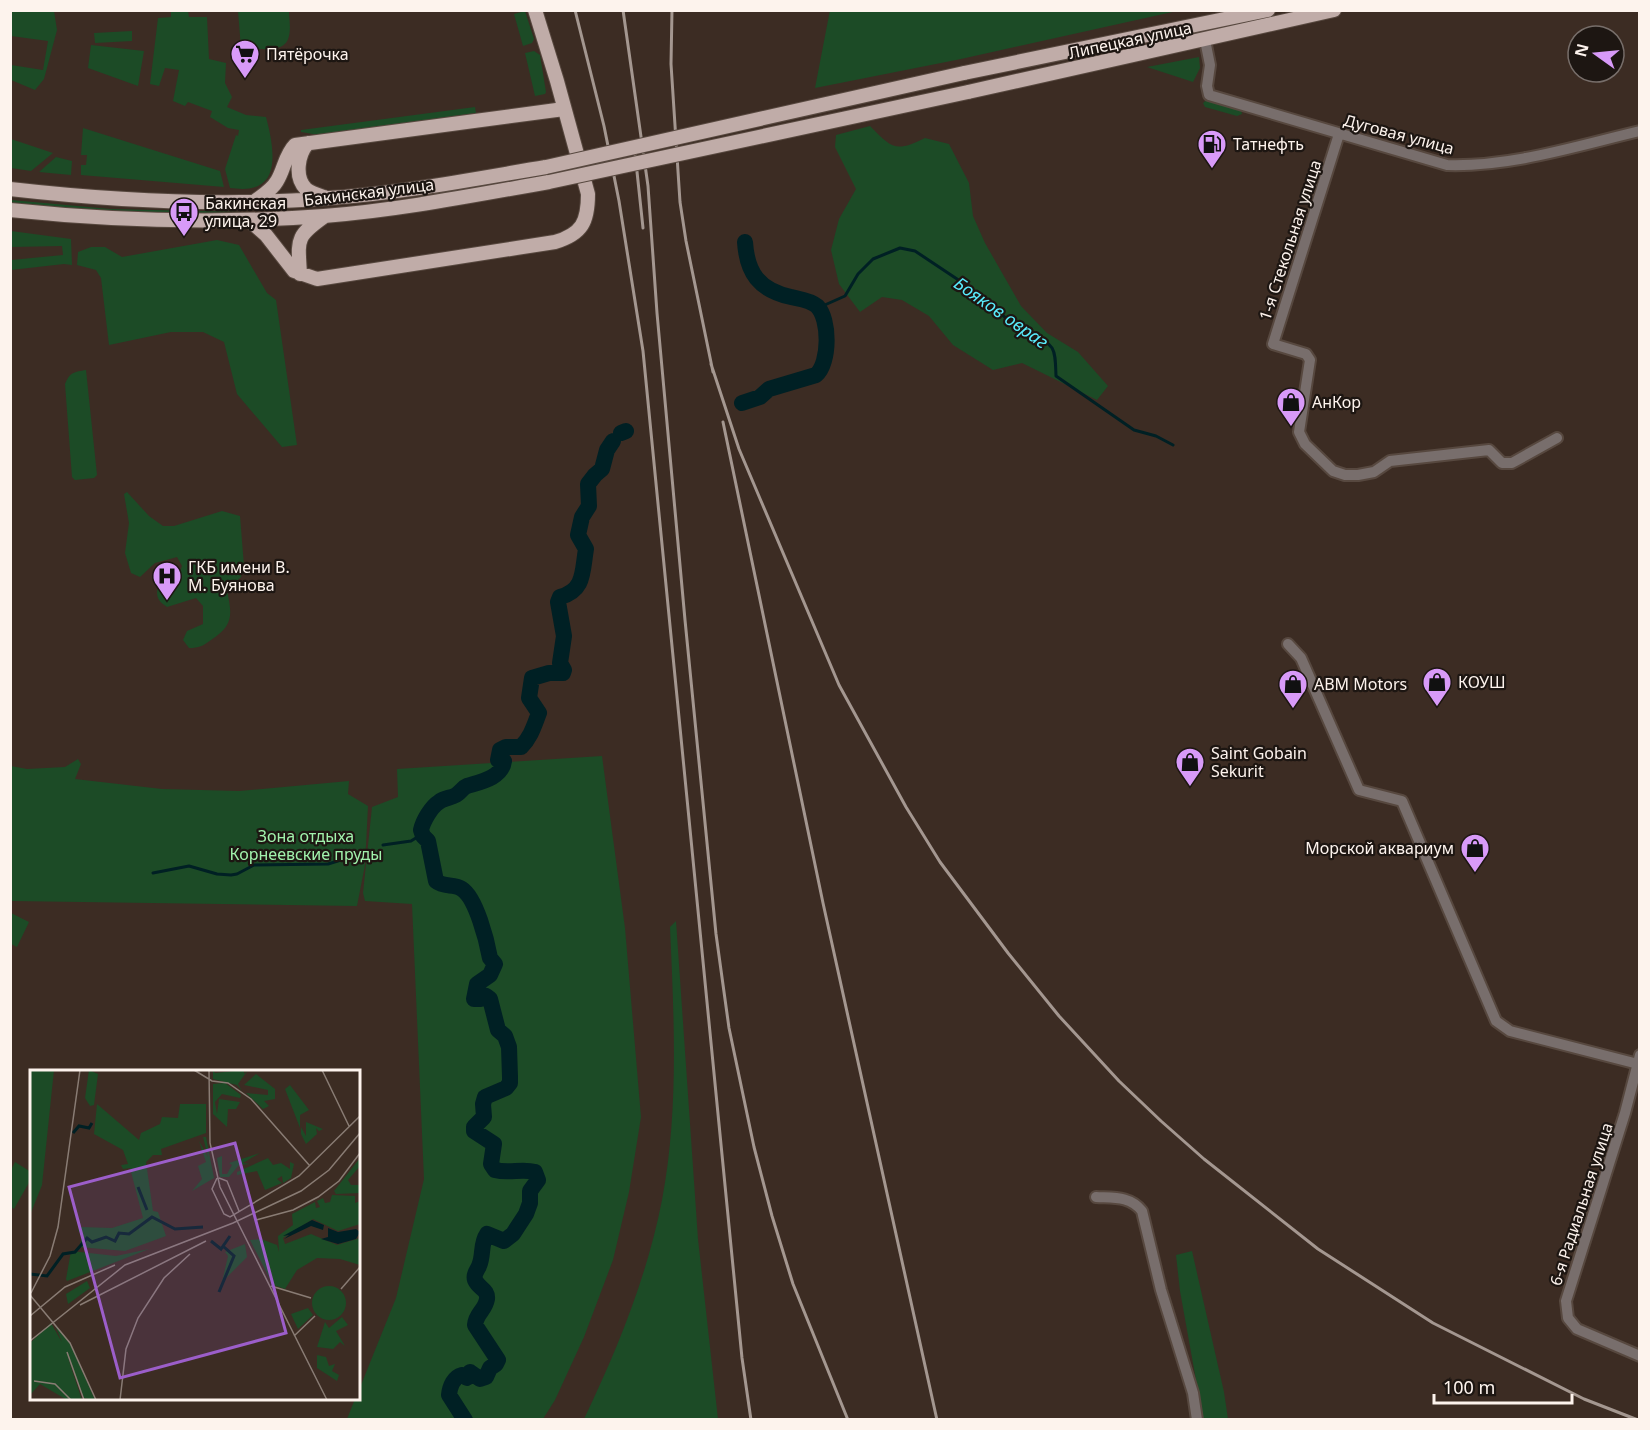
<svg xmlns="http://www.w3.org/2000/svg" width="1650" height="1430" font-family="'Noto Sans',sans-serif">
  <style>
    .green { fill: #1c4b26 }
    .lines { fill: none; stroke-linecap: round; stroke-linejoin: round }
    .stream { stroke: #002024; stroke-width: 3 }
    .river { stroke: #002024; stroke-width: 16 }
    .minor-casing { stroke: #57483f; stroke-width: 14 }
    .major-casing { stroke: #57483f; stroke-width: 16 }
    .minor { stroke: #786e6c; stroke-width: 10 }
    .major { stroke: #c0aca8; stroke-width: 14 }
    .rail { stroke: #a49790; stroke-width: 3 }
    .major-bridge-casing { stroke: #57483f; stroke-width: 16; stroke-linecap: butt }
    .major-bridge { stroke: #c0aca8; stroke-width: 14 }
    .labels { text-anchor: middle; stroke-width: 4.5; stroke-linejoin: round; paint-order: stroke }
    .street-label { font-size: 16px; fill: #fdf3ed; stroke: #1d1612 }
    .poi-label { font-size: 16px; fill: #fdf3ed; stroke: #1d1612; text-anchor: start }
    .park-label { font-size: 16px; fill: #a1f2ac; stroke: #1d1612 }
    .water-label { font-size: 18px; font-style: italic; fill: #59ecfc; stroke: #1d1612 }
    .inset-river { fill: none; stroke: #002024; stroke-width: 3 }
    .inset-road { fill: none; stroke: #897c74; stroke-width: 1.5 }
    .view { fill: #9c5eca; fill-opacity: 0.15; stroke: #9c5eca; stroke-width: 3 }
    .inset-edge { fill: none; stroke: #fdf3ed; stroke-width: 3 }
  </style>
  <rect width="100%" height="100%" fill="#3c2c23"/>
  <path class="green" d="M11 10 54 11 57 30 44 79 35 90 11 80V65L43 70 48 41 11 36Z
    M171 10 188 11 189 17H207L209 59 226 63 225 83 232 97 227 107 246 115 266 117C271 136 281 176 258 186 249 190 239 189 230 188L225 169 236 135 238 136 239 130 228 128 210 117 212 111 188 102 185 106 173 101 179 70 165 68 159 86 150 84 158 18 171 17Z
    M830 10H1177V11L961 59 815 88Z
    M238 11H289C289 18 291 28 289 36 285 56 255 47 241 48Z
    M525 11 534 39 532 43 523 46 514 14Z
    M132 31V41L95 43 94 33Z
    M91 45 144 51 138 86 88 68Z
    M534 51 540 55 546 92 545 94 535 96 525 53Z
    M1199 57 1200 68 1193 82 1147 67Z
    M1208 99 1241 110 1242 114 1237 116 1205 107 1203 103Z
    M475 107 476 113 319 135 301 132V130Z
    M870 126C892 148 895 153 925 138L949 144 969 183 973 216 985 243 1021 306 1047 333 1078 352 1108 386 1097 400 1022 363 993 370 953 345 929 316 902 300 882 297 860 312 839 284 831 250 839 219 856 189 835 147 836 135Z
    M83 128 220 171 224 187 81 175V165H86L87 155H81Z
    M11 139 53 153 31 171 11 168Z
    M56 157 72 161 71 175 39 172Z
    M11 200 110 209 242 212V216L109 212 11 204Z
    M11 231 71 239 72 265 64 264 11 270V260L63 255 62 246 11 247Z
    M217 240 239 245 267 293 276 300 297 445 282 447 237 394 224 342 203 332H171L109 345 101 278 96 270 77 265 78 252 91 247H105L122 257Z
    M86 370 97 475 94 478 75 480 72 477 65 384C70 372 74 372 86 370Z
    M127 492 149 516 163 526H174L222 511 240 516 244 566 241 577 227 590C232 615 234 625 211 640 203 646 199 648 189 648L183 640 187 631 203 624V606L196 598 167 607C157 601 155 595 159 584L179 574 182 566 177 557 155 563 140 577 131 573 125 553 129 523 124 494Z
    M602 756 625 928 641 1117 629 1192 613 1260 584 1337 555 1400 543 1419H347L355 1399 358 1398 359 1390 396 1298 424 1179 412 904 365 901 363 893 372 807 398 797 397 769Z
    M78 759 81 764 75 779 162 789 239 791 349 781 348 794 368 806 365 865 357 906 11 901V766L27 769 65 767Z
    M11 913 29 922 17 947 11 944Z
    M676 921 698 1239 718 1419H584C617 1350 647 1277 662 1200 679 1111 674 1018 670 927Z
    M15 1162 31 1172V1179L14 1209 11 1207V1170Z
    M1192 1251 1224 1392 1228 1419H1203L1180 1291 1176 1255Z"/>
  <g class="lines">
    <path class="stream" d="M818 308 845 296 858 274 873 259 900 248 915 251 957 279 1031 338C1057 341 1055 353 1056 376L1134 430 1156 436 1173 445
      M383 845 411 841 419 836H423
      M153 873 189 866 217 874 231 875 237 874 254 865 328 864 354 856"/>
    <path class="river" d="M742 403 760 397 769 389 816 375C830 363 830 319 817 306 810 300 799 299 791 297 759 290 747 273 745 242
      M621 433 626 431
      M465 1420 449 1395C450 1386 454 1377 462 1375L467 1378 470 1372 480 1379 486 1377 490 1368 496 1364 498 1360 475 1325C476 1313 485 1311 487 1299 488 1289 479 1289 475 1280 473 1274 477 1271 479 1266 484 1255 480 1244 487 1234L504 1241 513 1234 526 1214 530 1203V1191L538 1180 535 1172C521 1168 510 1174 495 1170L491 1164 494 1144 474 1131V1127L484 1117 483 1104 485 1097 506 1088 510 1083V1077L509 1047 505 1036 498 1030 490 999 486 996 481 999H474L477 984 490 975 495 964 490 958C487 941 476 898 462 889 454 883 444 888 436 881L428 841 423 836 421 830C423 821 431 807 439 802 444 798 451 798 456 795 461 792 462 788 467 786 480 782 502 778 504 761L498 760 500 750 506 747H521C531 737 534 726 539 713L529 698 532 678 549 673H563L564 670 560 663 564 636 558 602 560 597C585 590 582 572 586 549L578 535 582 517 589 506 588 484 595 475 602 469 607 450 613 441"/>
    <g class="minor-casing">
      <path id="minor" d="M1205 40 1210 65 1207 86 1209 95 1447 165C1512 167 1576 146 1640 131
        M1339 134 1273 344 1306 354 1310 360 1299 432 1305 444 1333 471 1345 475H1358L1374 472 1390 461 1489 450 1502 463H1512L1557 438
        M1288 644 1301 658 1359 790 1402 801 1496 1021 1510 1031 1638 1064
        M1640 1055 1625 1113 1566 1301 1568 1318 1577 1329 1640 1356
        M1096 1197C1114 1198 1130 1196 1142 1211L1161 1290 1193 1393 1197 1420"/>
    </g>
    <g class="major-casing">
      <path id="major" d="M964 73 1268 10
        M968 92 1334 10
        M308 143C298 154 294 177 306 189 311 193 318 195 324 197
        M10 189C116 201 223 207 329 198 402 193 474 179 546 167
        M255 201C263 195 272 190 277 181 284 170 285 155 295 145L564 109
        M10 210C116 221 218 224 324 216 400 210 475 195 549 182
        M249 220 266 235 294 271 317 279 555 242C582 234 588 222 588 194L557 81 535 10
        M300 274C298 239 295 237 325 216"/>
    </g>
    <use href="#minor" class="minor"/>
    <use href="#major" class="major"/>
    <path class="rail" d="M575 10 604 126 619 201 643 351 742 1358 751 1420
      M623 10 648 186 657 313 685 620 716 934 729 1028 754 1147 772 1216 793 1284 848 1420
      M672 10 671 64 680 202 686 241 713 372
      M635 153 643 228
      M711 364 739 449 839 685 906 807 940 862 1008 953 1059 1016 1119 1081 1161 1121 1204 1159 1318 1249 1433 1323 1584 1399 1638 1420
      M723 422 823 903 937 1420"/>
    <g class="major-bridge-casing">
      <path id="major-bridge" d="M546 167 964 73
        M549 182 968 92"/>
    </g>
    <use href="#major-bridge" class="major-bridge"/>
  </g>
  <defs>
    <g id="supermarket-pin" transform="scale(1.5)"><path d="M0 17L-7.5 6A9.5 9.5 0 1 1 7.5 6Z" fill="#d89af8" stroke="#1d1612"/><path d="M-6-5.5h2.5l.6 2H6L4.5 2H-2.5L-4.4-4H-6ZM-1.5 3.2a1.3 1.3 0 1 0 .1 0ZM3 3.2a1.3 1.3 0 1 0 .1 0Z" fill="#111"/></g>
    <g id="fuel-pin" transform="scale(1.5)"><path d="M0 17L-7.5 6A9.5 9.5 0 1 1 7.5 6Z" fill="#d89af8" stroke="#1d1612"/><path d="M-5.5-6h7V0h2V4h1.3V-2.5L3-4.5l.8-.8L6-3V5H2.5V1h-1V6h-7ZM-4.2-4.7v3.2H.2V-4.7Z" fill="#111"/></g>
    <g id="bus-pin" transform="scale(1.5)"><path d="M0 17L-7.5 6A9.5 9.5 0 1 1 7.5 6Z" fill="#d89af8" stroke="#1d1612"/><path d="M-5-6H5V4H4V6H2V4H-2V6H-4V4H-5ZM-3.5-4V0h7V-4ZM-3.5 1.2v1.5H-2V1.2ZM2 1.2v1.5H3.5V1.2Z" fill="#111"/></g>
    <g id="shop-pin" transform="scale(1.5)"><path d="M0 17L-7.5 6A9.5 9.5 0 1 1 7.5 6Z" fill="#d89af8" stroke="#1d1612"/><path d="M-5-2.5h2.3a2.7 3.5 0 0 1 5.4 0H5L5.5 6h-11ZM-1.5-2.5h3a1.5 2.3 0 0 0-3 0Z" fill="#111"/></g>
    <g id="hospital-pin" transform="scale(1.5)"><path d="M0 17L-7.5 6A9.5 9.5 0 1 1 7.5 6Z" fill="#d89af8" stroke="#1d1612"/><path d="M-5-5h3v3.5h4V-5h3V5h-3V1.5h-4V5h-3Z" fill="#111"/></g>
  </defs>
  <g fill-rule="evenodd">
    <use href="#supermarket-pin" x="245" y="54"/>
    <use href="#fuel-pin" x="1212" y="144"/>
    <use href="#bus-pin" x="184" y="212"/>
    <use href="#shop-pin" x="1291" y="402"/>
    <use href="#hospital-pin" x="167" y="576"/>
    <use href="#shop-pin" x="1437" y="682"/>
    <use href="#shop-pin" x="1293" y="684"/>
    <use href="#shop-pin" x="1190" y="762"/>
    <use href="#shop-pin" x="1475" y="848"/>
  </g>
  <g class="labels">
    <g class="street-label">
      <text transform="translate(1130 40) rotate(-12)" y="6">Липецкая улица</text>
      <text transform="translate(1399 134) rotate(15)" y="6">Дуговая улица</text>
      <text transform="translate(369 192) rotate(-7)" y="6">Бакинская улица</text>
      <text transform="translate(1290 240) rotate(-72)" y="6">1-я Стекольная улица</text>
      <text transform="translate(1581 1204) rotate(-72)" y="6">6-я Радиальная улица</text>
    </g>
    <g class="poi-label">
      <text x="266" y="60">Пятёрочка</text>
      <text x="1233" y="150">Татнефть</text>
      <text x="205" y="209">Бакинская<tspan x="205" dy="18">улица, 29</tspan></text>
      <text x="1312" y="408">АнКор</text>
      <text x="188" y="573">ГКБ имени В.<tspan x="188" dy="18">М. Буянова</tspan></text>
      <text x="1458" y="688">КОУШ</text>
      <text x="1314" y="690">ABM Motors</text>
      <text x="1211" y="759">Saint Gobain<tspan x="1211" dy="18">Sekurit</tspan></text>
      <text x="1454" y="854" text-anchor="end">Морской аквариум</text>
    </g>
    <g class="park-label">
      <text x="306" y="842">Зона отдыха<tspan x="306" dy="18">Корнеевские пруды</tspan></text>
    </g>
    <g class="water-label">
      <text transform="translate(1001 313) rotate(35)" y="6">Бояков овраг</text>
    </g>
  </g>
  <g transform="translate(30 1070)">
    <rect width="330" height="330" fill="#3c2c23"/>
    <path d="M0 0H24L12 115 0 145ZM59 0 68 4 64 35 60 36 55 28ZM183 0 185 3 214 0V4L218 0 208 14 212 21 207 15 183 9ZM226 4 245 19V29L234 31 239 36 233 39 216 23 238 25V20L214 15ZM195 13 211 25 210 28 192 24 185 32 187 44 189 29 210 32 206 39H198L197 57 183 44V14ZM260 15 279 40 270 45V58L255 19ZM67 34 109 70 111 63 130 54 132 47 148 48 150 34H176V63L131 79 132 85H123L116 92 123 141 128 142 136 166 95 181 49 177 53 164 48 161 50 157 82 158 113 148 100 98 93 99 91 95 98 94 93 80 64 64ZM276 52 293 59 289 61 286 58 287 64 276 74 271 64V57L276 66ZM173 67H176L184 108 162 121 172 109 168 96 176 92 169 71 178 87ZM230 83 213 93 220 94 209 95 199 107H190L187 88 192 86V104H197L202 95 199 93ZM238 88 243 95 251 93 260 99V92L264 94 261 108 253 113 252 106 247 109 252 113 235 120 227 101 207 105V102ZM330 88V96L318 110 321 115H330V123L306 124 304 121ZM302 125 325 126V133L330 131V154L308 161 283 149 253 168 255 174 281 164 307 175 330 168V195L310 189 287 188 267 200 255 219 243 215 220 170 231 169 247 175 249 182 248 166 263 155 262 144 285 132 286 138 290 137 287 131 293 128 295 133 300 132ZM215 174 217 187 192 212 198 186 195 182ZM119 179 37 211 36 209 41 181 86 186ZM57 211 60 218 38 234 36 224ZM282 233a17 17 0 1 1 34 0a17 17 0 1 1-34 0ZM278 238 283 245 268 259 261 244ZM312 247 318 255 306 261 315 276 310 272 303 279 287 277 295 252 299 258ZM21 253 34 276 52 330H37L10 314 0 325V273ZM25 255 40 273 65 330 54 328ZM287 285 296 287 299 296 305 294 302 301 309 305 307 311 287 298Z" fill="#1c4b26"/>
    <path d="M282 150 294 155 293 160 281 156 254 169 259 165 253 166ZM298 158 308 162 326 159 330 162 326 169 308 174 291 169 298 167Z" fill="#002024"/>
    <path class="inset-river" d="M43 63 49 56 59 58 62 53M108 117 117 140M181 171 191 179 200 166M0 204 17 206 33 184 45 182 57 168 62 172 76 167 85 171 89 163 99 164 122 147 145 159 173 157M189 222 204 186 194 177"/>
    <path class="inset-road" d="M164 0 182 11 198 13 221 29 280 96M179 0 180 73 190 117 297 330M292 0 319 56M187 108 182 119 194 144 200 147 269 106 330 46M189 108 197 111 209 141M226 150 263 140 288 127 309 111 330 83M241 216 281 228M311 219 330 197M1 223 20 186 28 157 50 0M0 225 40 273 66 330M50 235 176 171M0 246 35 217 85 195M264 266 285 246M0 271 95 195 203 153 271 121 299 100 330 63M37 282 54 330M4 311 25 314 41 330M90 330 96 279 108 248 134 208 160 184"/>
    <path class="view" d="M205 73 256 263 90 308 39 117Z"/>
    <rect width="330" height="330" class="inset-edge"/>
  </g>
  <rect width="1650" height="1430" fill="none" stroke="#fdf3ed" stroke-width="24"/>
  <g transform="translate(1596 54) rotate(285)"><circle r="28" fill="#1d1612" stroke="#776e6a" stroke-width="1.5"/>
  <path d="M0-4.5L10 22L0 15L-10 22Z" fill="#d89af8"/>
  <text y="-9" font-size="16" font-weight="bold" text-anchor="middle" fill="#fdf3ed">N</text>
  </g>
  <path d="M1434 1394v9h138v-9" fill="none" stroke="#fdf3ed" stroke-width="3"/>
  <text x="1443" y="1394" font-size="18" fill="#fdf3ed" stroke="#1d1612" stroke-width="4.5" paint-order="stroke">100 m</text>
</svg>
